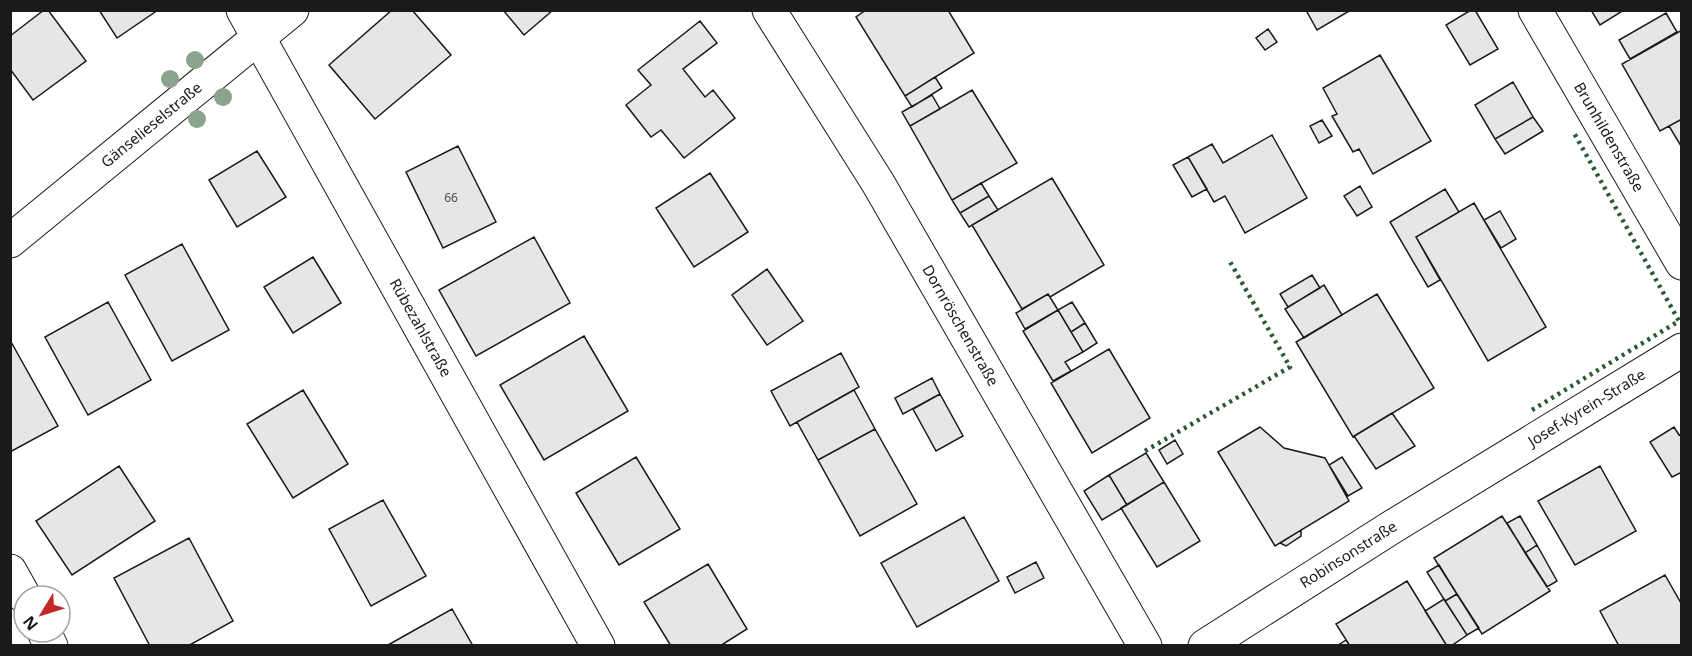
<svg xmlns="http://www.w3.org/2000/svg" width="1692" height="656" font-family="'Noto Sans',sans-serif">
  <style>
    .building { fill: #e6e6e6; stroke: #1a1a1a; stroke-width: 1.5 }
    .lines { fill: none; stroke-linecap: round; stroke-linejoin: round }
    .minor-casing { stroke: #1a1a1a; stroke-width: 35 }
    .minor { stroke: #fff; stroke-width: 33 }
    .hedge { stroke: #2b5a34; stroke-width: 4.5; stroke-dasharray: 3 4.5; stroke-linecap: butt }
    .tree { fill: #8aa48f }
    .labels { text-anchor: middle; stroke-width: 4.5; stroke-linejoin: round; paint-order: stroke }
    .number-label { font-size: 12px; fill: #4d4d4d }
    .street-label { font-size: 15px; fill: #1a1a1a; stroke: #fff }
  </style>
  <rect width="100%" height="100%" fill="#fff"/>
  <path class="building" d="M44 10H48L86 61 33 100 10 69V36Z
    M99 10H158L117 38Z
    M392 10H412L451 55 375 119 329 65Z
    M503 10H553L524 35Z
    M866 10H948L974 53 905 96 856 17Z
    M1306 10H1351L1317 30Z
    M1471 10H1475L1498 49 1470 65 1446 25Z
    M1591 10H1624L1600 25Z
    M1666 13 1677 32 1630 59 1619 40Z
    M700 21 717 43 683 69 705 97 713 90 735 118 684 158 661 130 651 137 626 105 651 85 638 70Z
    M1268 29 1277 42 1265 50 1256 38Z
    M1682 30V119L1660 131 1622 64Z
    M1380 55 1431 141 1373 174 1359 149 1353 152 1332 116 1337 114 1323 88Z
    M935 77 942 88 912 107 905 96Z
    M1513 82 1533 117 1495 139 1475 105Z
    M972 90 1017 163 952 200 910 126Z
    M932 95 940 109 910 126 902 112Z
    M1533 117 1543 131 1505 154 1495 139Z
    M1682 119V146H1681L1669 126Z
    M1322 120 1332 136 1319 143 1310 126Z
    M1272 135 1307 198 1245 233 1225 196 1214 202 1188 157 1212 144 1223 163Z
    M458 146 496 222 443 248 406 172Z
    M257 151 286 197 237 227 209 180Z
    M1188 157 1207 189 1192 197 1173 165Z
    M710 173 748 232 694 267 656 208Z
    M1052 178 1104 265 1050 297 1048 294 1022 309 972 225Z
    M981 183 989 196 960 213 952 200Z
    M1360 186 1372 207 1357 216 1344 196Z
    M1445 189 1459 212 1416 237 1440 280 1428 287 1390 222Z
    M989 196 998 210 969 227 960 213Z
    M1474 203 1546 327 1488 361 1416 237Z
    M1500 211 1516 239 1501 248 1484 220Z
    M534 237 570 303 476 356 439 290Z
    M182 244 229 330 172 361 125 275Z
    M313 257 341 303 293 333 264 287Z
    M767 269 803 321 767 345 732 295Z
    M1312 275 1320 288 1288 307 1280 294Z
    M1324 285 1342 315 1304 338 1285 309Z
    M1048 294 1058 310 1025 329 1016 313Z
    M1377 294 1434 388 1353 437 1296 342Z
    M108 302 151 380 88 415 45 337Z
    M1072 302 1085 323 1071 332 1058 310Z
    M1058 310 1083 352 1065 362 1071 371 1053 381 1023 331Z
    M1085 323 1097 343 1083 352 1071 332Z
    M584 336 628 411 544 460 500 385Z
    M10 340 58 426 10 452Z
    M1109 349 1150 418 1092 453 1051 383Z
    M841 353 859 387 790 426 771 391Z
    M932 378 940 394 903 414 895 398Z
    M303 390 348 464 293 498 247 424Z
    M854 390 875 429 818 460 797 422Z
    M940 394 963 436 936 451 913 409Z
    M1392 413 1415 446 1376 469 1354 436Z
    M1260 427 1284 448 1325 458 1349 501 1275 546 1218 452Z
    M1674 427 1679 435 1682 434V472L1672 477 1650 442Z
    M875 429 917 504 860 536 818 460Z
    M1175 440 1183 454 1167 464 1159 450Z
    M1146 453 1164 482 1127 505 1109 475Z
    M636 457 680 529 619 565 576 493Z
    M1342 457 1362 488 1348 496 1329 465Z
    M119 466 155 521 72 575 36 521Z
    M1600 466 1636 531 1575 565 1538 501Z
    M1109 475 1127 505 1102 520 1084 491Z
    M1164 482 1200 541 1157 567 1121 508Z
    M383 500 426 576 371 606 329 529Z
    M1502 516 1550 591 1482 634 1434 558Z
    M1520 516 1537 545 1525 553 1507 523Z
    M964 517 999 581 917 627 881 563Z
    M1301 530V536L1286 546 1280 543Z
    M189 538 233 621 188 646H150L114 578Z
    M1537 545 1557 581 1547 587 1525 553Z
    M1036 562 1044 578 1015 593 1007 577Z
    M708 564 747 629 720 646H671L644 602Z
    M1439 565 1457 594 1445 601 1427 572Z
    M1665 575 1682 605V646H1619L1600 611Z
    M1407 581 1447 646H1350L1336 624Z
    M1457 594 1479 628 1467 635 1445 601Z
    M1444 599 1467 635 1451 646H1447L1425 611Z
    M452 609 473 646H389L388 645Z
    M1346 640 1350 646H1337Z"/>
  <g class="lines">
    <g class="minor-casing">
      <g id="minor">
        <path id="s1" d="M243 10 598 646"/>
        <path id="s2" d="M769 10 878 183 1145 646"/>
        <path id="s3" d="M1535 10 1682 263"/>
        <path id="s4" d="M10 241 292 10"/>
        <path d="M10 571 24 596"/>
        <path d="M44 632 51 646"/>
        <path id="s5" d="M1205 646 1392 527 1682 350"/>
      </g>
    </g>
    <use href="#minor" class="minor"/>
    <path class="hedge" d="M1532 410 1679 321 1574 133
      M1145 451 1290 367 1229 260"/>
  </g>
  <g class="tree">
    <circle cx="195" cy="60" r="9"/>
    <circle cx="170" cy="79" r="9"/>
    <circle cx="223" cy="97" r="9"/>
    <circle cx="197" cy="119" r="9"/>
  </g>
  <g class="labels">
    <g class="number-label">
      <text x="451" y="202">66</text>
    </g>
    <g class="street-label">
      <text dy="5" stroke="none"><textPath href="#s4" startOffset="183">Gänselieselstraße</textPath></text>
      <text dy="5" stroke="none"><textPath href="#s3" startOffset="147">Brunhildenstraße</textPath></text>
      <text dy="5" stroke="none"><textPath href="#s2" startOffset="369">Dornröschenstraße</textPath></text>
      <text dy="5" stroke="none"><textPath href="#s1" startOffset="364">Rübezahlstraße</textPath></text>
      <text dy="5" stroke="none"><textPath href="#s5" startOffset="450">Josef-Kyrein-Straße</textPath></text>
      <text dy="5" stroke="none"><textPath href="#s5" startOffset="170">Robinsonstraße</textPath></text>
    </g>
  </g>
  <rect width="1692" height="656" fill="none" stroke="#1a1a1a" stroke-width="24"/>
  <g transform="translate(42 614) rotate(232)"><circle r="28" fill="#ffffff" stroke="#a3a3a3" stroke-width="1.5"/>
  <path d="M0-4.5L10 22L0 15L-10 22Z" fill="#c62828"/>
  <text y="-9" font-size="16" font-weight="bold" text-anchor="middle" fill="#1a1a1a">N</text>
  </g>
</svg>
